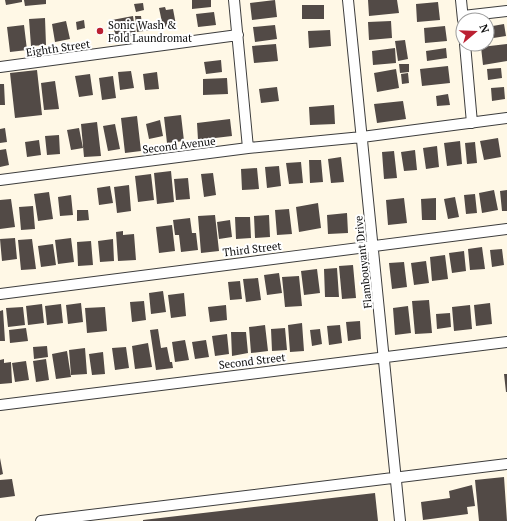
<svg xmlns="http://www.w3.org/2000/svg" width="507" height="521" font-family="'PT Serif',serif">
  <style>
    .building { fill: #524a46 }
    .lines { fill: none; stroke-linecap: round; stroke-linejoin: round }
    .minor-casing { stroke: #3d3d3d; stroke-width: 12 }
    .minor { stroke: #fff; stroke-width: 10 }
    .poi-dot { fill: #bb2032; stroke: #fff; stroke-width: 1.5 }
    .labels { text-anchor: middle; stroke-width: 4; stroke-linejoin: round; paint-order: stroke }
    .poi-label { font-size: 11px; fill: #0a0a0a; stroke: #fff; text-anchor: start }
    .street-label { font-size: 11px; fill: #0a0a0a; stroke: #fff }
  </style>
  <rect width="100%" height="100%" fill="#fff8e6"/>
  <path class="building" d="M5 0H22V2L6 5Z
    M24 0H46V4L25 6Z
    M192 0H211V7L192 9Z
    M275 0 277 17 252 20 250 3Z
    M368 0H397L399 13 369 16Z
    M438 2 440 20 417 22 416 4Z
    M143 3 144 10 136 12 134 4Z
    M302 5H324V19H302Z
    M165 7 166 10 173 9 176 25 163 27 159 8Z
    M214 12 216 25 198 27 196 14Z
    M133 16 136 35 116 39 112 20Z
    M135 16H141L142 25 150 24 151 30 137 32Z
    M45 18 46 45 31 46 29 19Z
    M84 20 85 28 77 30 76 22Z
    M66 21 70 39 55 42 52 24Z
    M391 21 392 38 369 40 368 22Z
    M504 24 506 36 487 39V27Z
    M24 25 27 50 10 52 7 27Z
    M275 25 277 39 255 42 253 27Z
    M445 26 447 41 425 43 424 28Z
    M330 30 331 46 309 48 308 31Z
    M405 40 408 59 398 61 395 41Z
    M276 44 278 61 254 63 252 46Z
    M507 44V61L483 65 481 47Z
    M395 48 396 63 373 65 372 51Z
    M446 48 447 58 427 61 426 51Z
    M221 60 222 72 206 74 204 62Z
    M399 64H409V72L400 73Z
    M448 66 450 83 422 86 420 69Z
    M501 68 502 78 488 80 487 69Z
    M396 69 399 88 377 92 374 73Z
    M37 70 42 115 15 118 10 73Z
    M131 71 134 88 120 90 118 72Z
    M157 72 159 89 145 90 143 74Z
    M408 73 409 83 402 84 401 74Z
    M90 74 93 95 79 97 75 76Z
    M113 76 116 98 102 100 99 78Z
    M227 78 228 94 203 95V79Z
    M55 81 59 109 44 110 41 83Z
    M0 84H4L5 105H0Z
    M277 87 279 101 261 103 259 89Z
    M504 87 505 99 492 101 491 88Z
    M448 94 450 105 437 106 436 96Z
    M403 101 406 119 377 123 374 104Z
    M334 105 335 124 310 125 309 107Z
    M181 115 184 141 167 143 164 117Z
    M137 116 141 151 125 153 121 118Z
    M230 119 232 136 198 140 197 123Z
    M160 120 163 136 149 139 146 124Z
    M97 122 101 156 84 157 81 124Z
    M115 124 120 149 108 151 103 126Z
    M5 128 7 142 0 143V129Z
    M79 128 83 148 71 150 67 130Z
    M59 135 60 154 47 155 45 136Z
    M498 138 501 157 484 160 480 141Z
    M39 140 41 155 27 157 25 142Z
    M460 141 462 164 447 166 444 143Z
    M475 142 477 163 467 164 465 143Z
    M437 146 439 167 426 169 423 148Z
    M6 149 9 165 0 167V150Z
    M415 150 417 170 404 171 401 152Z
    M394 151 397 178 384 179 382 152Z
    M341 157 344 182 331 183 328 159Z
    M309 160H321L323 182 310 183Z
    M301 162 303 183 289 184 286 163Z
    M279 166 281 186 267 188 265 167Z
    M257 168 259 189 242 190 241 169Z
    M171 171 174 202 157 204 154 173Z
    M213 173 216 195 204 197 201 174Z
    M151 174 154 200 138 202 135 176Z
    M188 178 190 199 176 200 174 179Z
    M129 185 131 211 117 213 114 187Z
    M110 186 113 203 99 205 97 188Z
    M494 190 498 210 482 213 479 193Z
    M507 190V211H502L500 191Z
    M49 192 53 219 38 221 34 194Z
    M475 194 477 213 466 214 464 195Z
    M71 195 73 215 60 216 58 197Z
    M455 197 459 217 448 219 444 199Z
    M404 198 407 223 388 225 386 200Z
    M436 198V220H422L421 199Z
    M11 199 15 227 0 229V200Z
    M318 203 321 228 299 232 296 207Z
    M33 206 35 229 21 230 19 207Z
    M289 209 292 234 277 235 275 210Z
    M77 210H88L89 220 77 221Z
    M347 213 348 233 328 234 327 215Z
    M215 215 219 251 201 253 198 216Z
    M269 215 270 237 255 238 254 216Z
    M235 217H250L251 238 236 239Z
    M190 218 192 233H196L198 250 181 252 179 235H175L173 220Z
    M230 220 232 237 219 239 217 222Z
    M172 225 175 251 159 253 156 227Z
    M123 231V235L134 234 136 260 118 261 116 232Z
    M15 238 17 259 2 261 0 239Z
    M71 238 74 262 58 264 55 240Z
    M32 239 36 269 21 270 18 240Z
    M113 239 114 261 100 262 98 241Z
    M91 241 93 265 78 266 77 242Z
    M53 244 56 265 41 267 38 246Z
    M482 247 485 269 470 270 468 249Z
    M502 249 504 265 492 267 490 250Z
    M464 251 466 271 452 273 449 253Z
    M445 255 448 279 432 281 430 257Z
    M426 261 429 283 414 285 411 263Z
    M404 262 407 287 392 289 389 263Z
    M353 265 356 298 342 299 339 266Z
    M337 268 339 297H325L324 269Z
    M317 269 320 293 304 295 301 271Z
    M279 273 282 293 267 295 264 275Z
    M299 276 302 306 285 307 282 277Z
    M258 278 261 300 246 302 243 279Z
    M240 281 242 299 230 300 228 282Z
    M163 291 166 312 151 314 149 293Z
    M184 293 186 316 171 318 168 295Z
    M429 300 432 333 415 334 412 301Z
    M144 301 146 320 132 322 130 302Z
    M81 303 83 322 68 324 66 305Z
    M490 303 492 324 476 326 474 305Z
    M42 304 44 323 28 325 26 306Z
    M61 304 63 323 47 325 45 306Z
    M226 305 227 320 210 322 208 307Z
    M470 305 472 329 454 331 452 307Z
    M408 306 411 333 395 335 393 308Z
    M23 307 25 325 8 327 6 308Z
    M105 307 107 331 87 333 85 308Z
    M3 310 5 341H0V311Z
    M450 313 451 327 437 329 436 314Z
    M360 321 361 339 348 341 346 322Z
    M302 323 304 351 290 352 288 325Z
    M265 325 268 351 251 353 249 327Z
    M340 325 342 343 329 345 327 326Z
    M26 328 28 341 10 343 9 330Z
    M285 328 287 350 272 351 271 329Z
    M158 329 161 348 167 347 170 362H172L173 368 156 370 150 330Z
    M320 329 322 344 312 346 310 330Z
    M231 332H246L248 353 232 356Z
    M227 334 229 354 215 356 212 336Z
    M185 340 189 360 175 362 172 342Z
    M206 340 209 357 195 359 192 342Z
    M148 343 152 367 135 369 132 346Z
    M47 346 48 357 34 359 33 347Z
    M126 347 129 368 115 370 112 348Z
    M85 348 87 374 71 375 69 350Z
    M67 351 71 377 56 379 52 354Z
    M103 352 105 374 92 375 89 354Z
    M4 359V363L11 362 12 383 0 384V360Z
    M46 359 49 380 36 382 33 361Z
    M26 361 29 380 15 382 12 363Z
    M504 374H507V392H506Z
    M0 458 3 474 0 475Z
    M504 477 507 521H479L475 480Z
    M12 479 15 496 0 498V480Z
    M472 485 475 506 467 507 468 514 423 520 421 502 450 498 449 491Z
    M375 493 378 521H143V520Z"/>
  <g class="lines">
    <g class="minor-casing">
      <path id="minor" d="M234 0 248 148
        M348 0 400 521
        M461 0 463 20
        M463 16 507 11
        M465 44 472 123
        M0 67 238 35
        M0 180 248 148 362 137 507 118
        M0 294 507 229
        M0 405 507 342
        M41 521 507 464"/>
    </g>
    <use href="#minor" class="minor"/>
  </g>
  <circle class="poi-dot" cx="100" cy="31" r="4"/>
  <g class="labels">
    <g class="poi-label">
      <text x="108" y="29">Sonic Wash &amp;<tspan x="108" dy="13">Fold Laundromat</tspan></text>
    </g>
    <g class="street-label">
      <text transform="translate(58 48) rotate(-8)" y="4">Eighth Street</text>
      <text transform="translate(179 145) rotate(-7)" y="4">Second Avenue</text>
      <text transform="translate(252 249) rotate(-7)" y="4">Third Street</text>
      <text transform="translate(363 262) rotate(-96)" y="4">Flambouyant Drive</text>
      <text transform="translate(252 361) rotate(-7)" y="4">Second Street</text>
    </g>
  </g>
  <g transform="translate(475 32) rotate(71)"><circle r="19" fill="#ffffff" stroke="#9d9d9d"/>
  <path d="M0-3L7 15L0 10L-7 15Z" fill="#bb2032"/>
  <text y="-6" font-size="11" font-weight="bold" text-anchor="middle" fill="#0a0a0a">N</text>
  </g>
</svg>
